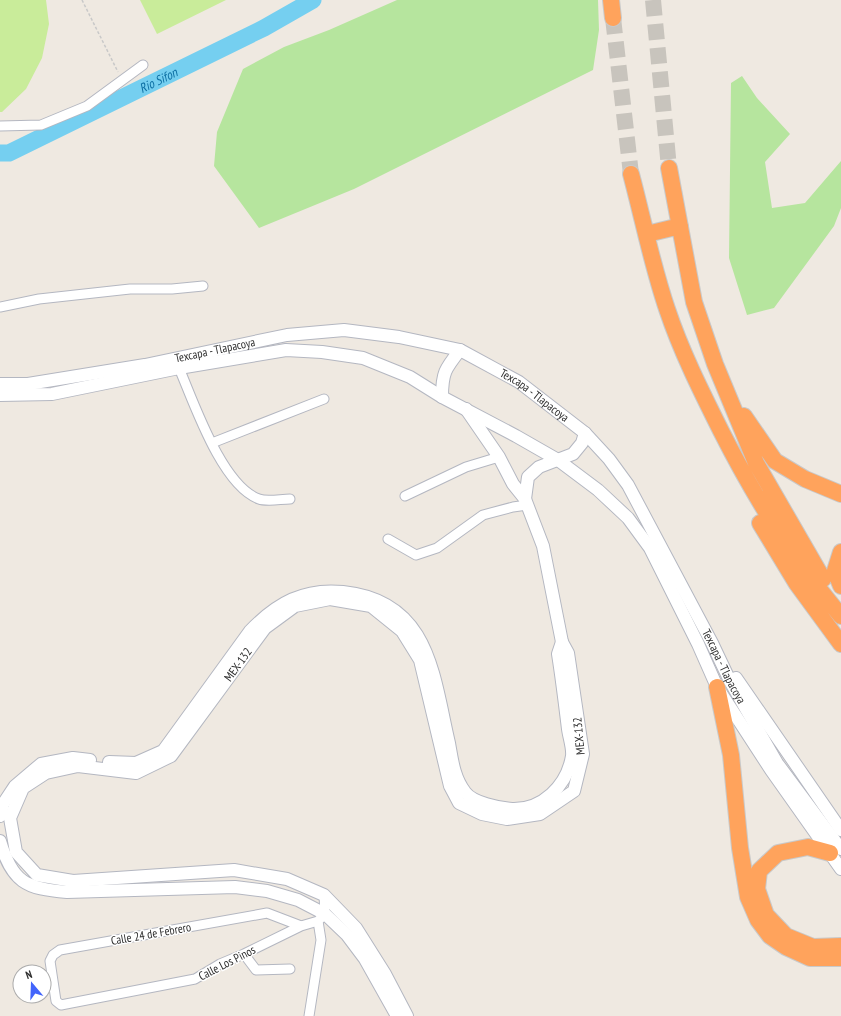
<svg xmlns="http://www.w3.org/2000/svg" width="841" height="1016" font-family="'PT Sans Narrow',sans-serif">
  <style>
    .green { fill: #b6e59e }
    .pitch { fill: #c9ec9a }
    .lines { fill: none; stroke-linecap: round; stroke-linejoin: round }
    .river { stroke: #75cff0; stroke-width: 17 }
    .highway-tunnel { stroke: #c8c4bd; stroke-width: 16; stroke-dasharray: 16 8; stroke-linecap: butt }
    .street-casing { stroke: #b4b7c1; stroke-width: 11 }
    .secondary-casing { stroke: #b4b7c1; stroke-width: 14 }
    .highway-casing { stroke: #c9c9c9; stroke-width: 18 }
    .path { stroke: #c9c9c9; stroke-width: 1.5; stroke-dasharray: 3 2; stroke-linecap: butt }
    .street { stroke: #fff; stroke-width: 9 }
    .secondary { stroke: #fff; stroke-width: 12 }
    .highway { stroke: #ffa35c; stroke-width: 16 }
    .labels { text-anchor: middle; stroke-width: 3; stroke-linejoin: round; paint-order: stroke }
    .street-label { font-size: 12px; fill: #2e2e2e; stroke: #fff }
    .water-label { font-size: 13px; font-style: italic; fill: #0d6fa3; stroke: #fff }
  </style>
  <rect width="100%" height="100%" fill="#efe9e1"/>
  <path class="green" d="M397 0H598L599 30 593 70 354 189 259 228 214 166 217 132 243 69 284 47 329 30Z
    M742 76 757 98 790 134 765 162 772 208 805 203 841 161V208L834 226 774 308 747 315 729 258 731 83Z"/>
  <path class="pitch" d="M0 0H46L49 24 42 58 26 89 2 112H0Z
    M140 0H226L157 34Z"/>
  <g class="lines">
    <path class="river" id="s1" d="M0 153H9L264 28 313 0"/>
    <path class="highway-tunnel" d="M653 0 669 168
      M613 18 631 174"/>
    <g class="street-casing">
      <path id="street" d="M0 126 41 125 87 106 143 65
        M0 307 39 299 130 289H172L203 286
        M179 368C194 403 222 486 259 499 267 502 281 499 290 499
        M212 443 324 399
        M405 496 466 467 499 457
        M388 539 416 555 437 548 483 515 513 507 527 505
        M301 926 267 913 60 950 53 955 50 961 56 1001 61 1005 66 1004 195 979 220 964 244 954 301 926 318 921
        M244 954 256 970 290 969
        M309 1016 321 940 318 921 325 914 324 895"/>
    </g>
    <g class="secondary-casing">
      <g id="secondary">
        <path id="s2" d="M0 384H28L145 365 287 335 344 330 399 337 460 350 519 382 585 433 609 459 628 485 712 643 730 681 777 763 841 849"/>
        <path d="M0 395 52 394 179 368 286 350 322 352 363 358 410 377 442 397 516 436 558 460 598 490 628 518 650 548 698 644 717 687 771 770 841 869"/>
        <path d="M442 397C442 373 445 369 460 350"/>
        <path d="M525 499 528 477 539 467 573 454 582 443 585 433"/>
        <path d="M736 678 841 830"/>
        <path d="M109 762 136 763 163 751 250 631C277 603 304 588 343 592 430 601 433 675 449 743 452 760 454 778 465 792 473 803 499 808 512 809 542 810 567 786 572 756 573 748 569 737 568 729 565 704 562 679 558 654L562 642"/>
        <path d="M0 816 3 804 15 786 41 764 73 758 90 760"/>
        <path d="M0 841C12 882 26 889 67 892L235 887 267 891 298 900 325 914 347 935 365 959 397 1016"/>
        <path id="s3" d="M407 1016 385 974 356 928 324 895 287 879 234 870 73 881 37 875 16 852 10 818 23 788 46 773 78 766 136 773 171 756 265 628 295 606 330 599 371 606 402 631 420 660 450 786 459 803 482 814 507 819 540 814 574 791 583 754 568 653 562 642 543 546 525 499 513 484 499 457 466 409"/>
      </g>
    </g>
    <g class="highway-casing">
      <path id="highway" d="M611 0 613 18
        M669 168 694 302 715 364 756 463 823 579
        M631 174C643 219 652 265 667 309 681 351 701 391 721 431 754 496 793 560 841 616
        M647 234 680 226
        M744 416 775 461 805 479 841 494
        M760 523 797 584 841 644
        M841 552 835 571 841 586
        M717 687 731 755 740 848 748 897 758 920 770 936 786 947 810 958H841
        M830 853 808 847 778 853 759 871 757 889 766 915 786 936 813 947 841 946"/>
    </g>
    <path class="path" d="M82 0 118 72"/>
    <use href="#street" class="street"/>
    <use href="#secondary" class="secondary"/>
    <use href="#highway" class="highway"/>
  </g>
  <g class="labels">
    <g class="street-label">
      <text dy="4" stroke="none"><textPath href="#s2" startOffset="218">Texcapa - Tlapacoya</textPath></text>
      <text dy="4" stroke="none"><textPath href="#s2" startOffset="554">Texcapa - Tlapacoya</textPath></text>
      <text dy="4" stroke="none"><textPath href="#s3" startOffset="809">MEX-132</textPath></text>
      <text dy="4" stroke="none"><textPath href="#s2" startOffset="890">Texcapa - Tlapacoya</textPath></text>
      <text transform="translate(579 736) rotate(-95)" y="4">MEX-132</text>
      <text transform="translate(151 934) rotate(-10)" y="4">Calle 24 de Febrero</text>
      <text transform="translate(227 963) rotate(-27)" y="4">Calle Los Pinos</text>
    </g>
    <g class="water-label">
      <text dy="5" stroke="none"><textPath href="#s1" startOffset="175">Rio Sifon</textPath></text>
    </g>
  </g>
  <g transform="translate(32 984) rotate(341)"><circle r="19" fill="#ffffff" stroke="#ababab"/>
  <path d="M0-3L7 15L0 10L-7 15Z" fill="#4264fb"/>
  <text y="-6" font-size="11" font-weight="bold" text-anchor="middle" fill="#2e2e2e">N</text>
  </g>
</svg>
